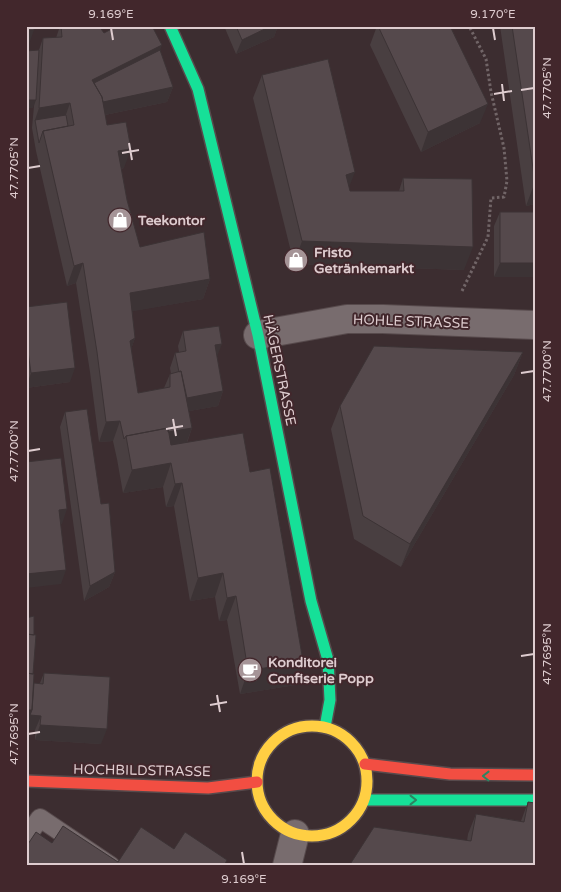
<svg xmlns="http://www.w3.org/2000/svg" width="561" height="892" font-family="'Varela Round',sans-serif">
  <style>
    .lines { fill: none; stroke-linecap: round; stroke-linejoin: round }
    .lane-casing { stroke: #574a4c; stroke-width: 20 }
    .street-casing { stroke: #574a4c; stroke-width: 30 }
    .fast-casing { stroke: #574a4c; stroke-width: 14 }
    .slow-casing { stroke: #574a4c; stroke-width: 14 }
    .jam-casing { stroke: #574a4c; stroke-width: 14 }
    .path { stroke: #716567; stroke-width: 3; stroke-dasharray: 2.5 2.5; stroke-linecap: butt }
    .lane { stroke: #786c6e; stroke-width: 18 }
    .street { stroke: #786c6e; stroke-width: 28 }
    .fast { stroke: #16e098; stroke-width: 11 }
    .slow { stroke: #ffcf43; stroke-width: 11 }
    .jam { stroke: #f24e42; stroke-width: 11 }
    .wall { fill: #493f41 }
    .shaded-wall { fill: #3c3335 }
    .building { fill: #55494c; stroke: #3c3335 }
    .oneway { stroke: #2c8462 }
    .ticks { fill: none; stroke: #decccf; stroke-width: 2 }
    .labels { text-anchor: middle; stroke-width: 4; stroke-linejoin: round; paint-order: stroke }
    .poi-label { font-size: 14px; font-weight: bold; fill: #decccf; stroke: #42272c; text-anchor: start }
    .street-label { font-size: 14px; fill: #decccf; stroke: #42272c }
    .neatline { fill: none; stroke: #decccf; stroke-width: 2 }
    .ticks-label { font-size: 12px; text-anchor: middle; fill: #decccf }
  </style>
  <rect width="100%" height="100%" fill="#3c2d30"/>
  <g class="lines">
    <g class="lane-casing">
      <path id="lane" d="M26 838 40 818 111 866"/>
    </g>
    <g class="street-casing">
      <path id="street" d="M258 335 347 319H383L535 325
        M287 866 295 834"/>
    </g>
    <g class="fast-casing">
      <path id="fast" d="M170 26 198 89 258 335 311 601 328 660 330 700 325 727
        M364 800H535"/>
    </g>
    <g class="slow-casing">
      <path id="slow" d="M257 781a55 55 0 1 1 110 0a55 55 0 1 1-110 0Z"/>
    </g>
    <g class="jam-casing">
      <path id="jam" d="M365 764 450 774 535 775
        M26 781 208 788 257 782"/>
    </g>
    <path class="path" d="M462 291 488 237 491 198 504 197 507 181 504 148 491 92 486 59 469 26"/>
    <use href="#lane" class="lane"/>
    <use href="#street" class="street"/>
    <use href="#fast" class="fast"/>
    <use href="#slow" class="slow"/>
    <use href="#jam" class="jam"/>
  </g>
  <path class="wall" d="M60 26H99L104 33 160 50 173 87 167 102 105 115 107 125 124 168 121 169 127 200 140 247 210 279 203 299 132 311 135 338 131 349 138 393 164 388 170 374H171L170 368 175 353 179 352 178 346 183 331 217 357 223 391 218 406 189 411 192 428 187 443 250 472 303 661 295 685 240 694 227 620 219 621 215 597 190 601 174 506 166 507 163 487 123 493 117 459 113 441 99 442 90 372 76 283 67 286 36 151 32 128 39 50 43 38H56Z
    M224 26H278L274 37 236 54Z
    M377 26H450L480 123 421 152 370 45Z
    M500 26H535V204L526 206Z
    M262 75 349 188 350 191H399L403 178 464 270 294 264 253 98Z
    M500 212H535L494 277V226Z
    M26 307 70 382 26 388Z
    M523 352 514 375 401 567 354 539 331 429 340 406Z
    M65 412 101 504 115 572 109 587 84 601 60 427Z
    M26 618 34 683H40L44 673 101 744 35 740V730H26Z
    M528 802 535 866 467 841 468 834 476 814 521 821Z"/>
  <path class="shaded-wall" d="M271 26H278L274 37 236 54 242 40Z
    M26 30H34L29 44H26Z
    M162 45 155 65 96 95 92 80Z
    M173 87 167 102 95 117 100 102Z
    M26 100H36L33 108H26Z
    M70 103 63 123 35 120 39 108Z
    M488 104 480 123 421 152 428 132Z
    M131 149 124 168 111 171 118 151Z
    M355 172 346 195V175Z
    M535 182V204L526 206Z
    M302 241 473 247 464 270 294 264Z
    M83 263 76 283 67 286 74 266Z
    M500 263H535V277H494Z
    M210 279 203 299 123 313 130 293Z
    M135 338 128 358 130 341Z
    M222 344 216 359 215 345Z
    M523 352 514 375 401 567 410 544Z
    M75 368 70 382 26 388 31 373Z
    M223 391 218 406 178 413 183 398Z
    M120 421 113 441 99 442 106 422Z
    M192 428 185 447 126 439Z
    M171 463 163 487 123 493 132 470Z
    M182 483 174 506 166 507 175 484Z
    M67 509 62 524 54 525 59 510Z
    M66 570 61 584 26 588V574Z
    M115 572 109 587 84 601 90 586Z
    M223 573 215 597 190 601 198 578Z
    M236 596 227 620 219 621 227 598Z
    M303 661 295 685 240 694 248 671Z
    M26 710H32L41 716 35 730H26Z
    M40 725 107 729 101 744 35 740Z"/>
  <path class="building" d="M26 26H34V30H26Z
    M61 26H99L104 33 117 26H152L162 45 92 80 102 97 107 125 126 122 131 149 118 151 127 200 140 247 204 232 210 279 130 293 135 338 130 341 138 393 170 387V374L181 371 192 428 168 432V428L126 436 124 439 120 421 106 422 97 352 83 263 74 266 43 131 74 125 70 103 39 108 43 38 62 37Z
    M236 26H271L242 40Z
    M378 26H450L488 104 428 132Z
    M512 26H535V182Z
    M39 50 36 100H26V51Z
    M160 50 173 87 103 102 102 97 94 83Z
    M328 59 355 172 346 175 350 191H404L403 178 472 179 473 247 302 241 262 75Z
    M66 115 68 126 43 131 39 143 35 120Z
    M500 212H535V263H500Z
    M67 302 75 368 31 373 27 344H26V307Z
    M219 326 222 344 215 345 223 391 187 398 181 371 179 372 175 353 186 351 183 331Z
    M374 346 523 352 410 544 363 516 340 406Z
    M87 409 101 504 109 503 115 572 90 586 65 412Z
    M168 428 171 445 243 433 250 472 270 468 303 661 248 671 236 596 227 598 223 573 198 578 182 483 175 484 171 463 132 470 126 436Z
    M61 458 67 509 59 510 66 570 26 574V462Z
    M34 616V635L26 634V618Z
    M26 634 36 635 33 674 26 673Z
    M26 673 34 674 32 710H26Z
    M44 673 110 677 107 729 40 725 41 716 30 715 32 710 34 683 43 684Z
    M528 802 535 803V866H349L374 827 471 841 476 814 524 822Z
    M63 826 118 862 141 827 174 849 185 832 227 860 224 866H26V847L36 832 52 843Z"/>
  <defs><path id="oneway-chevron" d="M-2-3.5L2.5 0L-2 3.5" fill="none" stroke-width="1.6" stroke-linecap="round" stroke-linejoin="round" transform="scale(1.25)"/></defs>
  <g class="oneway">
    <use href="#oneway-chevron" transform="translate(486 776) rotate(-179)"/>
    <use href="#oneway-chevron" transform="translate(413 800)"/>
  </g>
  <path class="ticks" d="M111 28 113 40M493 28 495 40M502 84 504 101M521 90 534 88M494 94 512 91M129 143 132 160M122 153 139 150M28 168 40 166M521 373 534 371M173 419 176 436M166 429 183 426M28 451 40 449M521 656 534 654M217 695 220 712M210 705 227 702M28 734 40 732M242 852 244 864"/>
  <defs>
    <g id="shop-disc" transform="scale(1.25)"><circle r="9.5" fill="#a59497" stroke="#42272c"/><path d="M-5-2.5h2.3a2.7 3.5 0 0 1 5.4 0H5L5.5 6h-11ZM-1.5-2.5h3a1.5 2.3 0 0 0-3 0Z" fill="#fff"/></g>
    <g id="cafe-disc" transform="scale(1.25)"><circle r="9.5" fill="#a59497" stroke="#42272c"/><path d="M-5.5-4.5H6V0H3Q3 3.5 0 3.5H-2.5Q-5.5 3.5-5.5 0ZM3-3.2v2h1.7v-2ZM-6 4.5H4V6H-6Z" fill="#fff"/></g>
  </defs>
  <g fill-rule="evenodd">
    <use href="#shop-disc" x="120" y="220"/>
    <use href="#shop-disc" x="296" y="260"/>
    <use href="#cafe-disc" x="250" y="670"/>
  </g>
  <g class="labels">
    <g class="poi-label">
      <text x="138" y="225">Teekontor</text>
      <text x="314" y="257">Fristo<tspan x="314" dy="16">Getränkemarkt</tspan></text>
      <text x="268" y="667">Konditorei<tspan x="268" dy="16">Confiserie Popp</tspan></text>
    </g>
    <g class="street-label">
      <text transform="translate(411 321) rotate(2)" y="5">HOHLE STRASSE</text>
      <text transform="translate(280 370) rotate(78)" y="5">HÄGERSTRASSE</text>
      <text transform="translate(142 770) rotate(1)" y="5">HOCHBILDSTRASSE</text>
    </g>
  </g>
  <rect width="561" height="892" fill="none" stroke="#42272c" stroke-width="55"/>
  <rect x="28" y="28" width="506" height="836" class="neatline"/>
  <g class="ticks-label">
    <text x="111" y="18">9.169°E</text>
    <text x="493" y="18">9.170°E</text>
    <text transform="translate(547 88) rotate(-90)" y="4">47.7705°N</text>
    <text transform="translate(14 168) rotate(-90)" y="4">47.7705°N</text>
    <text transform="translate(547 371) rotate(-90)" y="4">47.7700°N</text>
    <text transform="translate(14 451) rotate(-90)" y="4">47.7700°N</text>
    <text transform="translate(547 654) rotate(-90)" y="4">47.7695°N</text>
    <text transform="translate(14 734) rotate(-90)" y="4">47.7695°N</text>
    <text x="244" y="883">9.169°E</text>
  </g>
</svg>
